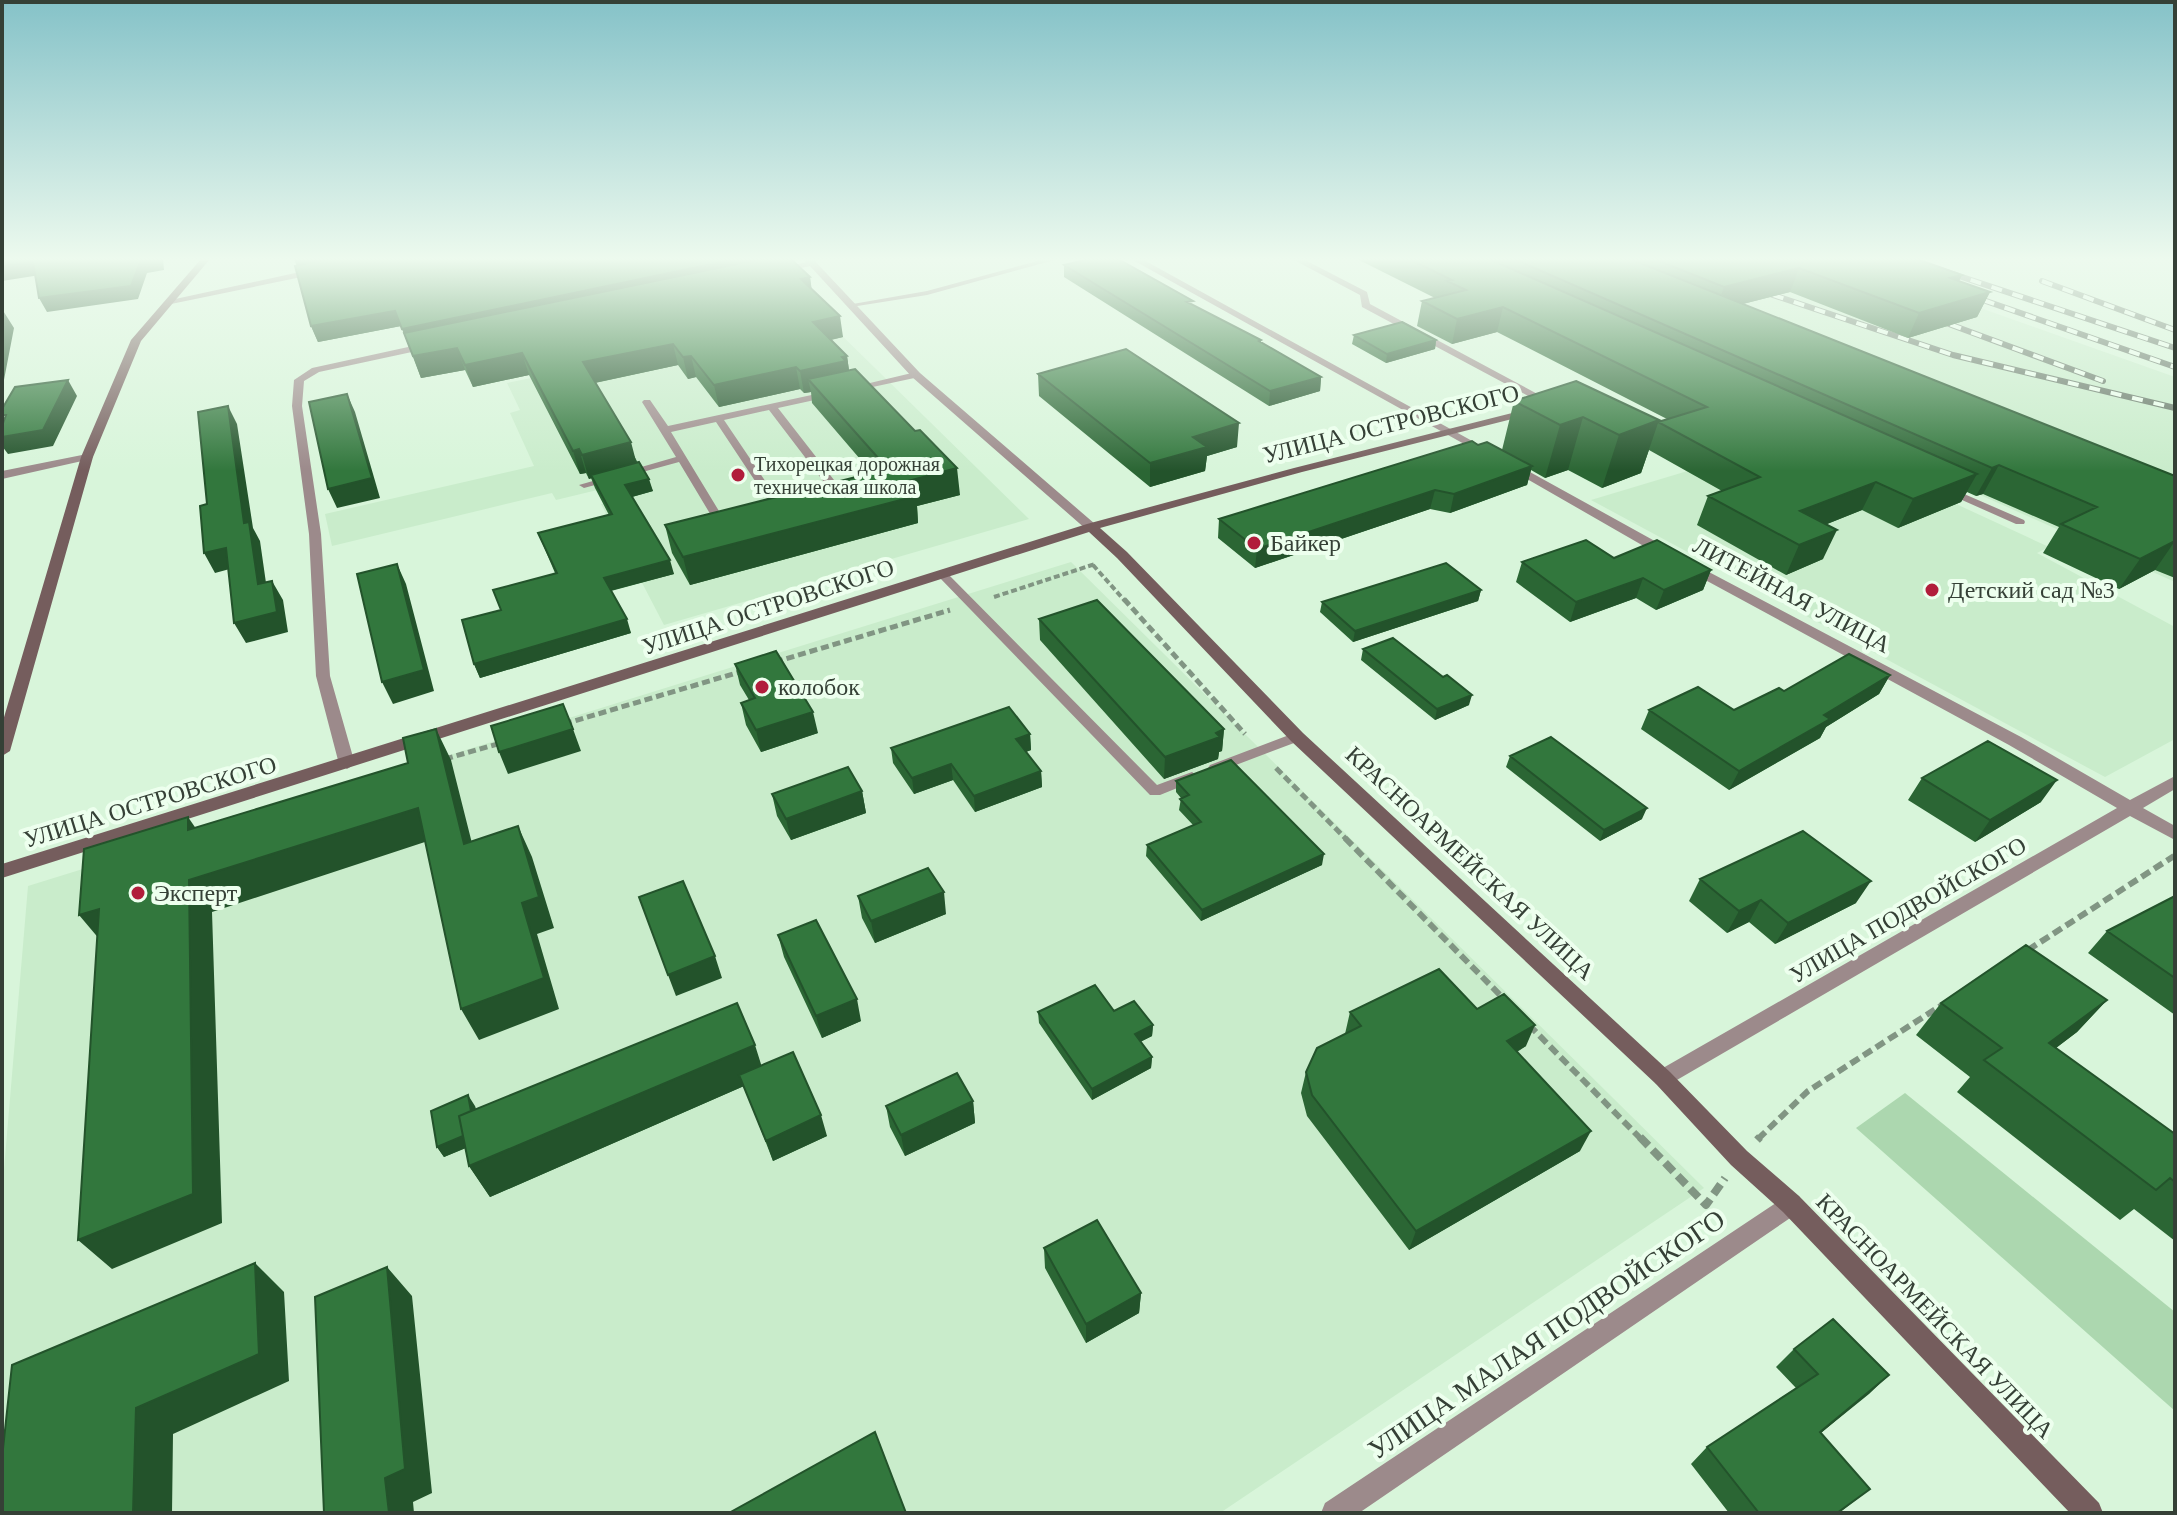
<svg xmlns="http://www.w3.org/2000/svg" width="2177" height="1515" font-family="Georgia,serif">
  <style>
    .built { fill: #c9eccb }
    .green { fill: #acd7af }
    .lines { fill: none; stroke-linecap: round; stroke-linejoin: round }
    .path-far3 { stroke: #819583; stroke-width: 4; stroke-dasharray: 6 3; stroke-linecap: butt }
    .path-far2 { stroke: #819583; stroke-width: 5; stroke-dasharray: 8 4; stroke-linecap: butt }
    .path-far1 { stroke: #819583; stroke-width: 6; stroke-dasharray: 10 5; stroke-linecap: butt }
    .path { stroke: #819583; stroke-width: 8; stroke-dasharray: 12 6; stroke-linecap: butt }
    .lane { fill: #9c8a8b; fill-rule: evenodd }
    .street { fill: #9c8a8b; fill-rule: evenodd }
    .secondary { fill: #755d5d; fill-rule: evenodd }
    .rail-casing { stroke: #637364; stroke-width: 6 }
    .rail { stroke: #edffee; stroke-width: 4; stroke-dasharray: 11; stroke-linecap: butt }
    .wall { fill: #2b6634 }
    .shaded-wall { fill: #23532b }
    .building { fill: #32773d; stroke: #23532b; stroke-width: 2 }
    .poi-dot { fill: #b11d3b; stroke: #edffee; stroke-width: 3 }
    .labels { text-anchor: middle; stroke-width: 8; stroke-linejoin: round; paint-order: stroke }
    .far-poi-label { font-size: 20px; fill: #354036; stroke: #edffee; text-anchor: start }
    .street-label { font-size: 24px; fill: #354036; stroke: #edffee }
    .poi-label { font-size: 24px; fill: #354036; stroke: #edffee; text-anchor: start }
    .near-street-label { font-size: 28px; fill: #354036; stroke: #edffee }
  </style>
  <rect width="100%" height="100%" fill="#d8f5da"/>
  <path class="built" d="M1452 259H1842L2175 377V582Z
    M824 318 1029 519 664 625 601 504 625 498 618 485 556 500 552 493 332 546 325 514 534 466 510 413 520 410 507 383Z
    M1807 435 2049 547 2037 553 2175 627V739L2105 777 1591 500Z
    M1071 562 1704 1188 1220 1513H2V1193L28 886Z"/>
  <path class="green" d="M1905 1093 2175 1312V1411L1856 1128Z"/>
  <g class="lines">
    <path class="path-far3" d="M1093 565 1125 601
      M994 597 1095 564"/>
    <path class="path-far2" d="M1124 599 1245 734
      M775 662 950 610
      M564 724 743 671
      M445 759 501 743
      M1276 768 1347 840"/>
    <path class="path-far1" d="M1345 838 1505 1000
      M2028 950 2174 856
      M1529 1025 1641 1139
      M1758 1139 1808 1091 1942 1005"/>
    <path class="path" d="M1640 1137 1706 1205 1725 1178
      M1757 1140 1760 1137"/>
    <path class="lane" d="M1045 259H1058L927 295 851 307 847 305 927 291Z
      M916 372 919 373V377L854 391 849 388Z
      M830 391 833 392V396L778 408 841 489V493L826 495V491L830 490 769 410 724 420 782 506 781 508H773L716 422 671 432 722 516H733V520L715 522 679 462 584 488 579 485 676 457 642 402 644 400H650L668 426Z
      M1948 487 2024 520 2025 522 2024 524H2016L1944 492V488Z
      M943 572 947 573 1157 785 1192 772 1199 777 1197 780 1160 795H1150L939 577 937 575Z
      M1297 732 1304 737 1302 740 1220 771H1210L1208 768 1210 765Z"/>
    <path class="street" d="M804 259H813L920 373 1095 524V530H1087L912 377 810 266 779 273 775 270 806 262Z
      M1131 259H1142L1494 453 1484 455Z
      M1292 259H1303L1367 292 1370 304 1556 404 1547 406 1362 307 1360 295Z
      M318 268 322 271 321 273 171 304 166 301Z
      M431 342 435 343V347L319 372 304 381 302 406 321 534 330 676 355 764 347 769 339 764 316 676 309 534 292 406 294 380 312 368Z
      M87 454 93 457 91 459 2 479V471Z
      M1512 462 1671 550 1672 553 1671 556H1661L1508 468 1506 466Z
      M1690 562 2021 737 2130 800 2175 776V789L2143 808 2175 826V840L2130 816 1670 1084 1663 1087 1656 1084 1653 1078 1656 1072 2117 808 2009 745 1685 569 1683 566Z
      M1791 1193 1799 1196 1802 1204 1799 1212 1359 1513H1321L1325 1503Z"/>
    <path class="secondary" d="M201 259H210L141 341 93 457 10 751 2 756V724L81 457 131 340Z
      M1528 409 1533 412 1532 414 1302 472 1100 528 1127 552 1303 733 1670 1072 1747 1151 1799 1196 2099 1503 2103 1513H2070L1783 1212 1731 1165 1656 1084 1291 741 1117 558 1089 532 2 878V864L1087 524 1294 468Z"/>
    <g class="rail-casing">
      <path id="rail" d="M1908 259 2175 348
        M2042 281 2175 330
        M1752 288 1953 355 2175 408
        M1963 293 2175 367
        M1930 317 2103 381"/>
    </g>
    <use href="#rail" class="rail"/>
  </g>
  <path class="wall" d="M1357 259H1917L1959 281 1990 292 1977 317 1908 338 1790 292 1743 304 2175 476V578L2155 570 2119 589 2043 553 2059 527 1983 494 1976 496 1967 492 1961 502 1898 528 1862 510 1827 524 1823 559 1786 575 1697 525 1708 496 1722 491 1649 450 1641 473 1602 488 1568 470 1545 478 1531 470 1527 485 1450 513 1430 509 1255 568 1218 538 1219 519 1478 445 1502 450 1514 401 1659 420 1658 422 1667 419 1497 332 1452 344 1417 326 1422 301 1435 298Z
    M1064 265 1192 305 1261 340V342L1321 377 1320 391 1269 406 1064 277Z
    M810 277 811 288 843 337 831 340 847 356 849 370 960 495 917 506 918 523 690 585 672 553 665 525 872 473 812 403 811 392 804 393 800 389 719 407 696 377 688 379 678 365 595 383 653 491 632 497 674 574 611 591 631 633 480 678 474 664 501 610 555 573 538 533 609 515 595 488 591 478 589 479 586 473 580 474 529 375 473 387 465 370 421 378 401 326 318 342 311 326Z
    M1354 335 1436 340 1435 349 1386 363 1352 344Z
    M1038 374 1237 447 1207 456 1205 471 1150 487 1039 396Z
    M1614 558 1711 570 1703 590 1656 610 1636 598 1570 622 1516 582 1522 562Z
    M1481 590 1478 601 1353 642 1320 612 1322 602Z
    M1039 619 1224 729 1222 751 1219 752 1218 759 1164 779 1040 640Z
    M1363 649 1469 705 1435 720 1361 660Z
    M735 664 818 733 761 752 746 725 741 703 749 700 740 685Z
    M1890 675 1879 694 1826 727 1820 738 1729 790 1641 729 1649 710H1734L1784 691Z
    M1030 734 1031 750 1026 752 1041 771 1042 787 975 812 953 780 914 794 893 763 891 748Z
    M1510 756 1642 819 1600 841 1506 767Z
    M1922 778 2041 802 1975 842 1908 800Z
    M1176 781 1322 865 1201 921 1146 856 1147 845 1193 825 1179 810 1181 798 1176 792Z
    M862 791 866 813 791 840 777 816 772 794Z
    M1700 879 1856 903 1775 944 1749 922 1727 933 1689 901Z
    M858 896 946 914 875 943 862 918Z
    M2175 896V1015L2088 953 2107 931Z
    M778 935 861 1021 822 1038 784 957Z
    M2107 1000 2077 1032 2056 1048 2175 1134V1241L2134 1209 2120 1220 1957 1092 1970 1077 1916 1035 1941 1003Z
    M1477 1009 1526 1046 1517 1052 1580 1151 1409 1250 1307 1116 1301 1093 1306 1072 1345 1034 1350 1012Z
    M1114 1011 1153 1025 1152 1036 1140 1042 1152 1057 1151 1068 1092 1100 1039 1023 1038 1012Z
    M761 1065 827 1136 773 1161 744 1086 490 1197 469 1166 466 1148 444 1157 437 1147 475 1106 476 1110Z
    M973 1101 975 1123 905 1156 890 1127 886 1106Z
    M1044 1248 1141 1293 1139 1313 1086 1343 1045 1268Z
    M1794 1349 1889 1375 1821 1433 1870 1489 1839 1513H1729L1691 1464 1707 1447 1796 1388 1776 1367Z"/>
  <path class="shaded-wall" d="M146 259H163L164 270 147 273 138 299 47 312 39 298 141 260Z
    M294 259H356L299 271Z
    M736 259H779L408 344 402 329Z
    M33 262 40 275 2 281V266Z
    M1799 268 1790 292 1715 311 1724 287Z
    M1962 275 1951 299 1950 278Z
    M810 277 813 298 801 279Z
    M1990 292 1977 317 1908 338 1919 313Z
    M1503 307 1497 332 1452 344 1457 319Z
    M2 309 14 328 3 385H2Z
    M395 311 401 326 318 342 311 326Z
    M840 316 843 337 816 343 813 322Z
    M1436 340 1435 349 1386 363 1387 354Z
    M673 344 678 365 589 384 583 362Z
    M457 348 465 370 421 378 413 356Z
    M522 353 529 375 473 387 465 365Z
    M691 356 696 377 688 379 683 357Z
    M847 356 850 378 808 379 811 392 804 393 800 371Z
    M796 367 800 389 719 407 714 385Z
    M1321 377 1320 391 1269 406 1270 391Z
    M68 380 77 396 53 446 8 454 2 446V437Z
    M347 394 355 412 380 498 337 508 328 489Z
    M228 406 237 424 253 528 260 541 269 604 258 584 244 523Z
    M1583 417 1568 470 1545 478 1560 425Z
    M1659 420 1641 473 1602 488 1619 435Z
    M1239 423 1237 447 1207 456 1205 471 1150 487V463L1193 437Z
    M631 442 637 465 589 479 582 455Z
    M579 449 586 473 580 474 573 451Z
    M1999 465 1983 494 1976 496 1992 468Z
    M1532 466 1527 485 1450 513 1454 494Z
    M957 468 960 495 917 506 918 523 690 585 683 557 904 482Z
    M1977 474 1961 502 1898 528 1913 499Z
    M649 479 653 491 628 498 625 485Z
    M1876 482 1862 510 1787 540 1800 511Z
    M1435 490 1430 509 1255 568 1257 549Z
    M1837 530 1823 559 1786 575 1799 545Z
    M2175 541 2155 570 2119 589 2140 559Z
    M226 548 237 567 215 573 204 553Z
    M670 560 674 574 609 591 604 578Z
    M397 564 406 584 434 691 393 704 382 682Z
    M1711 570 1703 590 1656 610 1664 590Z
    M1643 578 1636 598 1570 622 1576 602Z
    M272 581 283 600 288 632 246 643 234 623Z
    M1481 590 1478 601 1353 642 1355 631Z
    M627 619 631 633 480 678 474 664Z
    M1890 675 1879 694 1826 727 1820 738 1729 790 1739 771 1824 715Z
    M1472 695 1469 705 1435 720 1437 709Z
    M813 712 818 733 761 752 756 730Z
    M436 729 451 760 480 875 464 844Z
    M573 729 581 751 508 774 499 752Z
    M1224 729 1222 751 1219 752 1218 759 1164 779 1165 757Z
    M1030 734 1031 750 1017 755 1016 739Z
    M951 764 953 780 914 794 912 778Z
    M1041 771 1042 787 975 812 974 796Z
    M2057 780 2041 802 1975 842 1990 820Z
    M862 791 866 813 791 840 786 819Z
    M418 808 434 839 212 912 222 1223 112 1269 78 1240 189 880Z
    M1647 808 1642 819 1600 841 1604 830Z
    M188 817 210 849 188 830Z
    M518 826 532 857 554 928 537 934 559 1009 479 1040 461 1009 522 903Z
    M1324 854 1322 865 1201 921 1202 910Z
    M1871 881 1856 903 1775 944 1788 923Z
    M944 892 946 914 875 943 871 921Z
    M1761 900 1749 922 1727 933 1739 911Z
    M99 909 106 947 79 915Z
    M715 956 722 978 676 996 668 975Z
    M857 999 861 1021 822 1038 816 1016Z
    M2107 1000 2077 1032 2020 1075 2049 1043Z
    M1153 1025 1152 1036 1134 1045 1135 1034Z
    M1535 1025 1526 1046 1498 1062 1507 1041Z
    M755 1045 765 1077 739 1075 744 1086 490 1197 469 1166Z
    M1152 1057 1151 1068 1092 1100V1089Z
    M468 1095 475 1106 482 1141 444 1157 437 1147Z
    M973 1101 975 1123 905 1156 901 1135Z
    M821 1115 827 1136 773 1161 766 1141Z
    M1591 1131 1580 1151 1409 1250 1416 1231Z
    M255 1263 284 1292 289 1381 173 1434 172 1513H133L136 1408Z
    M387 1267 412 1296 432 1493 413 1502 414 1513H389L385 1478Z
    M1141 1293 1139 1313 1086 1343V1324Z
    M1889 1375 1869 1394 1801 1449 1820 1432Z"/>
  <path class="building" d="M2 259H146L141 260 131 286 39 298 33 262 2 266Z
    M328 259H736L402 329 395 311 311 326 295 266Z
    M761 259H791L810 277 801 279 840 316 813 322 847 356 842 357 846 361 800 371 796 367 714 385 691 356 683 357 673 344 583 362 631 442 582 455 579 449 573 451 522 353 465 365 457 348 413 356 404 333Z
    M1089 259H1118L1193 301 1187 302 1261 340 1259 341 1321 377 1270 391 1064 265Z
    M1409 259H1489L1977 474 1913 499 1876 482 1800 511 1837 530 1799 545 1708 496 1760 477 1658 422 1707 407 1503 307 1457 319 1422 301 1466 290 1447 281 1452 280Z
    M1514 259H1630L2175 476V541L2140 559 2061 524 2097 507 1999 465 1992 468Z
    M1654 259H1917L1962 275 1950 278 1990 292 1919 313 1799 268 1724 287Z
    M1402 322 1436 340 1387 354 1354 335Z
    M1126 349 1239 423 1193 437 1207 447 1150 463 1038 374Z
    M855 369 915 431 920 430 957 468 904 482 916 496 683 557 665 525 888 469 808 379Z
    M68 380 43 430 2 437V426L6 415H2V409L15 387Z
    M1576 381 1659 420 1619 435 1583 417 1560 425 1514 401Z
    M347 394 372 478 328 489 309 402Z
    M228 406 244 523 249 522 258 584 272 581 277 612 234 623 226 548 204 553 200 506 207 504 198 412Z
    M1472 441 1478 445 1487 442 1532 466 1454 494 1435 490 1257 549 1219 519Z
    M639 462 649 479 625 485 670 560 604 578 627 619 474 664 462 620 501 610 493 590 557 573 538 533 612 514 591 475Z
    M1586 540 1614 558 1657 540 1711 570 1664 590 1643 578 1576 602 1522 562Z
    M1446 563 1481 590 1355 631 1322 602Z
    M397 564 424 670 382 682 357 574Z
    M1097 600 1224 729 1216 733 1220 737 1165 757 1039 619Z
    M1393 638 1443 677 1447 675 1472 695 1437 709 1363 649Z
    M776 651 813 712 756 730 741 703 755 698 735 664Z
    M1849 654 1890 675 1824 715 1830 719 1739 771 1649 710 1698 687 1734 710 1779 688 1784 691Z
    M563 704 573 729 499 752 491 726Z
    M1009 707 1030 734 1016 739 1041 771 974 796 951 764 912 778 891 748Z
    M436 729 464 844 518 826 539 897 522 903 544 978 461 1009 418 808 189 880 193 1194 78 1240 99 909 79 915 84 849 188 817V830L408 763 403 738Z
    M1551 737 1647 808 1604 830 1510 756Z
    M1988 741 2057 780 1990 820 1922 778Z
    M1231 760 1324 854 1202 910 1147 845 1201 822 1180 799 1189 795 1176 781Z
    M848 767 862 791 786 819 772 794Z
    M1803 831 1871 881 1788 923 1761 900 1739 911 1700 879Z
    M928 868 944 892 871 921 858 896Z
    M683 881 715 956 668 975 639 897Z
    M2175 896V978L2107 931Z
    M816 920 857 999 816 1016 778 935Z
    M2026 945 2107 1000 2049 1043 2175 1134V1182L2170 1178 2156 1190 1984 1060 2002 1048 1941 1003Z
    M1439 969 1477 1009 1504 994 1535 1025 1507 1041 1591 1131 1416 1231 1312 1095 1306 1072 1317 1048 1361 1026 1350 1012Z
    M1095 985 1114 1011 1134 1001 1153 1025 1135 1034 1152 1057 1092 1089 1038 1012Z
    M737 1003 755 1045 469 1166 459 1116Z
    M793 1052 821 1115 766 1141 739 1075Z
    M957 1073 973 1101 901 1135 886 1106Z
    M468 1095 471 1111 459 1116 463 1136 437 1147 431 1111Z
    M1097 1220 1141 1293 1086 1324 1044 1248Z
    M255 1263 259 1354 136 1408 133 1513H2V1458L12 1365Z
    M387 1267 405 1469 385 1478 389 1513H324L315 1297Z
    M1833 1319 1889 1375 1820 1432 1870 1489 1837 1513H1759L1707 1447 1818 1374 1794 1349Z
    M875 1432 906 1513H729Z"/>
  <linearGradient id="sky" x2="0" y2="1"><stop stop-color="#85c2c8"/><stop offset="0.55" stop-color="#edfaee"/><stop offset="1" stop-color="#edfaee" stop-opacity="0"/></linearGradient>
  <rect width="2177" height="471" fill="url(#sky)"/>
  <g class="poi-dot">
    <circle cx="738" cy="475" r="8"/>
    <circle cx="1254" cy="543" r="8"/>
    <circle cx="1932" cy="590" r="8"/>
    <circle cx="762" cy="687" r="8"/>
    <circle cx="138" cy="893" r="8"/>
  </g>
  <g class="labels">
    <g class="far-poi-label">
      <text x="754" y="471">Тихорецкая дорожная<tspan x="754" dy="23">техническая школа</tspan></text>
    </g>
    <g class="street-label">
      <text transform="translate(1391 424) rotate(-14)" y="8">УЛИЦА ОСТРОВСКОГО</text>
      <text transform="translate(1792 595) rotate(28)" y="8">ЛИТЕЙНАЯ УЛИЦА</text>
      <text transform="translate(768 607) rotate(-18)" y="8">УЛИЦА ОСТРОВСКОГО</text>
      <text transform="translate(150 802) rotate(-17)" y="8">УЛИЦА ОСТРОВСКОГО</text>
      <text transform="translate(1470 863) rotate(43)" y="8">КРАСНОАРМЕЙСКАЯ УЛИЦА</text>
      <text transform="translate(1908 910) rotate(-30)" y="8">УЛИЦА ПОДВОЙСКОГО</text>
      <text transform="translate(1935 1316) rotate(46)" y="8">КРАСНОАРМЕЙСКАЯ УЛИЦА</text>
    </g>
    <g class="poi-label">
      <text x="1270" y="551">Байкер</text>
      <text x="1948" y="598">Детский сад №3</text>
      <text x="778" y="695">колобок</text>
      <text x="154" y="901">Эксперт</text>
    </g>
    <g class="near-street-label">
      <text transform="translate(1546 1334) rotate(-34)" y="10">УЛИЦА МАЛАЯ ПОДВОЙСКОГО</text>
    </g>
  </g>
  <rect width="2177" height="1515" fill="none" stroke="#354036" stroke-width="8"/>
</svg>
